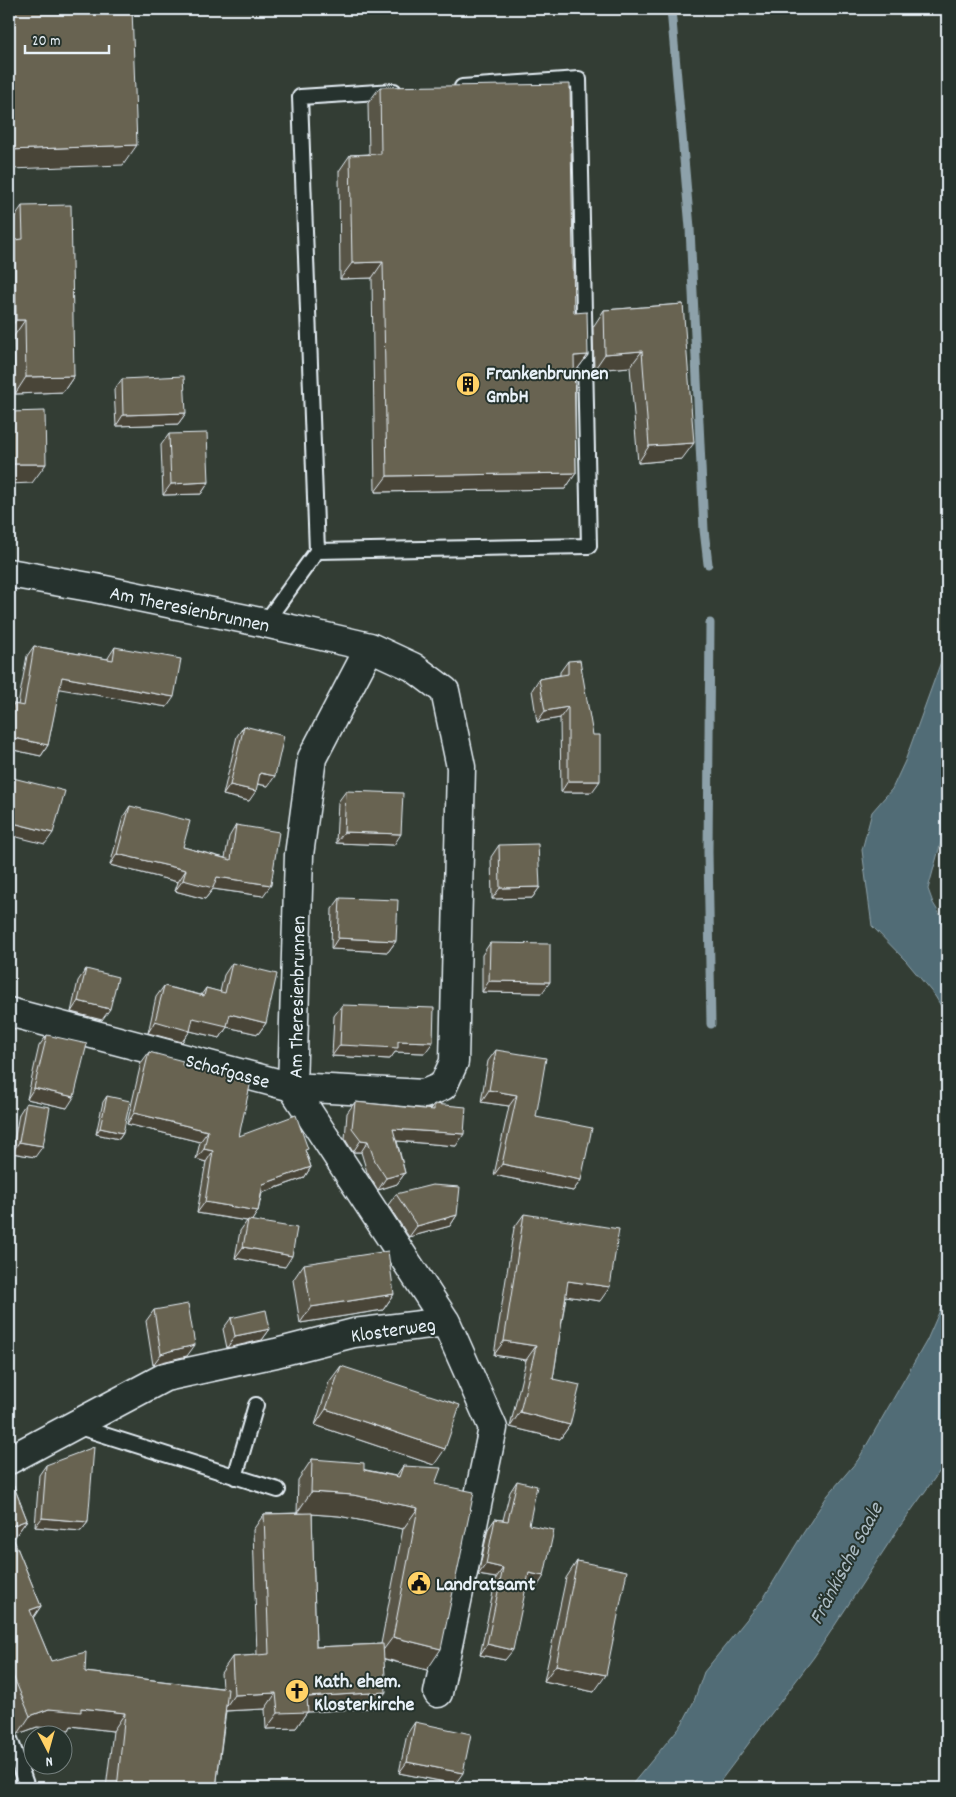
<svg xmlns="http://www.w3.org/2000/svg" width="956" height="1797" font-family="Dekko,sans-serif">
  <style>
    .water { fill: #516c76; stroke: #8da1aa }
    .lines { fill: none; stroke-linecap: round; stroke-linejoin: round }
    .stream { stroke: #8da1aa; stroke-width: 9 }
    .lane-casing { stroke: #e8f1f8; stroke-width: 18 }
    .street-casing { stroke: #e8f1f8; stroke-width: 31 }
    .lane { stroke: #26332d; stroke-width: 14 }
    .street { stroke: #26332d; stroke-width: 28 }
    .wall { fill: #595546; stroke: #e8f1f8; fill-rule: evenodd }
    .shaded-wall { fill: #494539; stroke: #e8f1f8 }
    .building { fill: #686351; stroke: #e8f1f8 }
    .labels { text-anchor: middle; stroke-width: 4; stroke-linejoin: round; paint-order: stroke }
    .poi-label { font-size: 20px; font-weight: bold; fill: #e8f1f8; stroke: #26332d; text-anchor: start }
    .street-label { font-size: 20px; fill: #e8f1f8; stroke: #26332d }
    .water-label { font-size: 21px; font-style: italic; fill: #acbcc4; stroke: #26332d }
  </style>
  <rect width="100%" height="100%" fill="#333d34"/>
  <filter id="ink" filterUnits="userSpaceOnUse"><feTurbulence type="fractalNoise" baseFrequency=".02" numOctaves="2"/><feDisplacementMap in="SourceGraphic" scale="10" xChannelSelector="R" yChannelSelector="G"/><feConvolveMatrix kernelMatrix="1 2 1 2 8 2 1 2 1" color-interpolation-filters="sRGB"/></filter>
  <g filter="url(#ink)">
    <path class="water" d="M947 645V820L928 889 933 903 947 926V1016L935 996 906 961 872 926 862 850 872 812 892 789 905 761Z
      M947 1294V1461L898 1529 814 1657 715 1788H629L682 1724 694 1701 704 1672 763 1599 802 1535 828 1495 858 1460 927 1340Z"/>
    <g class="lines">
      <path class="stream" d="M671 9 690 228 704 530 708 564
        M710 623 708 852 711 1024"/>
      <g class="lane-casing">
        <path id="lane" d="M317 551 589 546 579 79 462 87
          M265 623 317 551 300 97 394 91
          M76 1426 278 1490
          M235 1477 256 1405
          M9 1736 27 1787 21 1788"/>
      </g>
      <g class="street-casing">
        <path id="street" d="M9 573 95 588 265 623 370 647 413 667 445 691 461 767 454 1062 443 1086 424 1094 292 1087 299 855 312 758 370 647
          M9 1012 292 1087 446 1322
          M9 1460 165 1377 276 1353 354 1333 446 1322 493 1428 438 1693"/>
      </g>
      <use href="#lane" class="lane"/>
      <use href="#street" class="street"/>
    </g>
    <path class="wall" d="M380 87 574 313 588 355 576 371H575L576 473 565 489 375 492 372 278 340 279 339 171 350 155 369 154 368 103Z
      M22 206 74 376 63 392 15 394 14 336H9V248L11 244V222Z
      M683 304 682 459 638 463 630 367 594 370 593 327 604 310Z
      M122 379 186 413 178 424 116 426 114 390Z
      M169 434 209 482 201 494 163 495 161 445Z
      M34 646 108 659V658L115 647 167 707 59 688 48 745 41 756 9 749V711L13 704 18 705 27 656Z
      M568 661 592 792H561L560 718 537 722 532 690 539 679 560 675V672Z
      M244 726 268 786 257 784 249 801 223 795 237 736Z
      M346 791 394 845 336 843 338 802Z
      M130 806 183 847 225 858 229 837 236 825 263 896 213 889 205 899 175 891 178 882 110 865 123 817Z
      M499 845 540 887 532 898 492 899 491 857Z
      M340 898 396 941 388 952 331 949 332 909Z
      M490 943 542 993 482 992V955Z
      M232 963 266 1023 258 1034 227 1027 220 1038 190 1031 182 1042 148 1033 156 997 164 986 201 995 206 988 220 992 224 975Z
      M86 969 102 1020 71 1012 78 981Z
      M342 1005 425 1053 395 1052 390 1059 332 1056 334 1016Z
      M47 1035 67 1108 27 1099 39 1046Z
      M496 1050 536 1117 581 1180 573 1191 494 1175 509 1106 481 1102 488 1061Z
      M149 1052 182 1065 239 1136 306 1152 311 1167 304 1178 262 1193 258 1211 252 1220 285 1267 235 1258 240 1231 247 1221 197 1213 206 1162 196 1159 200 1142 127 1124 141 1063Z
      M107 1096 123 1133 119 1139 96 1134 103 1102Z
      M355 1102 430 1109 434 1104 456 1146 397 1141 405 1173 397 1184 378 1190 367 1172 361 1152H353L345 1139 347 1113Z
      M26 1103 35 1157 12 1153 19 1114Z
      M396 1194 457 1215 450 1226 409 1237 388 1205Z
      M524 1214 600 1301 566 1296 553 1379 570 1425 560 1439 510 1427 526 1360 494 1355 514 1228Z
      M304 1264 394 1294 383 1310 300 1323 293 1280Z
      M154 1310 187 1356 162 1362 153 1365 146 1321Z
      M231 1318 270 1329 262 1340 227 1348 223 1329Z
      M341 1366 434 1465 315 1425 329 1382Z
      M312 1459 396 1476 403 1466 435 1484 427 1670 384 1659 374 1708 307 1712 296 1728 266 1729 265 1709 226 1711 216 1788H106L113 1731 71 1726 69 1730 37 1727 18 1734 9 1713V1474L27 1520 14 1538H13L41 1606 33 1618 51 1661 85 1672 222 1688 221 1673 232 1657 257 1655 253 1530 264 1514 297 1513 298 1480ZM312 1514 339 1516 403 1529 381 1644 316 1647Z
      M46 1465 88 1522 81 1531 35 1527 39 1475Z
      M517 1481 529 1525 537 1587 526 1585 505 1660 480 1655 496 1578 478 1575 488 1529 495 1519 503 1520 510 1492Z
      M577 1561 594 1692 544 1681 566 1578Z
      M415 1722 455 1784 399 1773 407 1734Z"/>
    <path class="shaded-wall" d="M137 145 123 165 9 169V150Z
      M383 262 372 278 340 279 352 263Z
      M16 320H25L14 336H9V331Z
      M642 351 630 367 594 370 605 354Z
      M588 355 576 371 563 372 574 356Z
      M74 376 63 392 15 394 26 377Z
      M186 413 178 424 116 426 123 415Z
      M694 443 682 459 638 463 649 446Z
      M9 464H46L32 483 9 484Z
      M576 473 565 489 375 492 387 476Z
      M209 482 201 494 163 495 171 484Z
      M62 677 174 697 167 707 54 688Z
      M568 707 560 718 537 722 545 711Z
      M9 737 48 745 41 756 9 749Z
      M260 773 275 776 268 786 253 783Z
      M568 781H600L592 792H561Z
      M230 785 256 791 249 801 223 795Z
      M9 822 53 833 45 844 9 835Z
      M344 832 401 834 394 845 336 843Z
      M117 854 186 870 178 882 110 865Z
      M217 877 271 885 263 896 213 889 205 899 175 891 183 880Z
      M540 887 532 898 492 899 500 888Z
      M338 938 396 941 388 952 331 949Z
      M489 981 550 982 542 993 482 992Z
      M78 1001 110 1009 102 1020 71 1012Z
      M230 1014 266 1023 258 1034 227 1027 220 1038 190 1031 182 1042 148 1033 155 1021Z
      M398 1041 433 1042 425 1053 395 1052 390 1059 332 1056 340 1045Z
      M34 1088 74 1097 67 1108 27 1099Z
      M489 1090 517 1095 509 1106 481 1102Z
      M134 1113 208 1131 200 1142 127 1124Z
      M100 1128 123 1133 119 1139 96 1134Z
      M393 1129 464 1134 456 1146 386 1140Z
      M361 1140 368 1141 361 1152H353Z
      M19 1142 43 1146 35 1157 12 1153Z
      M204 1149 213 1151 206 1162 196 1159Z
      M502 1164 581 1180 573 1191 494 1175Z
      M311 1167 304 1178 255 1195 263 1184Z
      M405 1173 397 1184 378 1190 386 1178Z
      M205 1202 258 1211 251 1222 248 1220 247 1221 197 1213Z
      M457 1215 450 1226 409 1237 417 1226Z
      M243 1247 292 1256 285 1267 235 1258Z
      M568 1281 610 1287 600 1301 558 1295Z
      M394 1294 383 1310 300 1323 311 1307Z
      M270 1329 262 1340 227 1348 235 1336Z
      M504 1341 536 1346 526 1360 494 1355Z
      M195 1345 187 1356 162 1362 153 1365 161 1354 170 1351Z
      M326 1409 445 1449 434 1465 315 1425Z
      M520 1412 570 1425 560 1439 510 1427Z
      M311 1492 353 1495 418 1508 403 1529 339 1516 297 1513Z
      M42 1518 88 1522 81 1531 35 1527Z
      M27 1520 14 1538 9 1540V1527Z
      M486 1564 503 1568 496 1578 478 1575Z
      M529 1573 544 1576 537 1587 521 1584Z
      M41 1606 29 1624 30 1610Z
      M393 1637 441 1649 427 1670 378 1657Z
      M487 1644 513 1650 505 1660 480 1655Z
      M556 1665 606 1675 594 1692 544 1681Z
      M386 1692 374 1708 307 1712 296 1728 266 1729 278 1713 307 1697Z
      M276 1693 265 1709 223 1711 234 1695Z
      M81 1708 125 1713 113 1731 71 1726 69 1730 37 1727 18 1734 30 1716 49 1709Z
      M407 1762 463 1773 455 1784 399 1773Z"/>
    <path class="building" d="M9 9H132L137 145 9 150Z
      M570 84 574 313 587 312 588 355 574 356 576 473 387 476 383 262 352 263 350 155 381 154 380 87Z
      M71 205 74 376 26 377 25 320H16L15 240 23 239 22 206Z
      M683 304 694 443 649 446 642 351 605 354 604 310Z
      M184 376 186 413 123 415 122 379Z
      M45 411 46 464H9V412Z
      M207 433 209 482 171 484 169 434Z
      M34 646 113 660 115 647 181 659 174 697 62 677 48 745 9 737V727L13 704 24 706Z
      M580 660 593 735H600V781H568V707L545 711 539 679 568 674V661Z
      M244 726 284 736 275 776 260 773 256 791 230 785Z
      M9 777 65 791 53 833 9 822Z
      M346 791 403 793 401 834 344 832Z
      M130 806 190 821 183 847 231 860 236 825 279 832 271 885 217 877 213 888 183 880 186 870 117 854Z
      M538 844 540 887 500 888 499 845Z
      M340 898 398 900 396 941 338 938Z
      M490 943 550 944V982L489 981Z
      M232 963 277 974 266 1023 230 1014 227 1026 193 1018 190 1031 155 1021 164 986 204 996 206 988 225 993Z
      M86 969 118 977 110 1009 78 1001Z
      M342 1005 434 1008 433 1042 398 1041V1048L340 1045Z
      M47 1035 87 1044 74 1097 34 1088Z
      M496 1050 546 1058 536 1117 592 1128 581 1180 502 1164 517 1095 489 1090Z
      M149 1052 183 1061 182 1065 251 1081 239 1136 296 1115 308 1149 305 1150 311 1167 263 1184 258 1211 205 1202 213 1151 204 1149 208 1131 134 1113Z
      M107 1096 130 1101 123 1133 100 1128Z
      M355 1102 434 1110V1104L466 1107 464 1134 393 1129 405 1173 386 1178 375 1161 368 1141 361 1140 352 1128Z
      M26 1103 50 1107 43 1146 19 1142Z
      M432 1185 460 1187 457 1215 417 1226 396 1194Z
      M524 1214 619 1229 610 1287 568 1281 553 1379 580 1385 570 1425 520 1412 536 1346 504 1341Z
      M248 1220 297 1228 292 1256 243 1247Z
      M388 1251 394 1294 311 1307 304 1264Z
      M188 1304 195 1345 170 1351 161 1354 154 1310Z
      M266 1310 270 1329 235 1336 231 1318Z
      M341 1366 460 1405 445 1449 326 1409Z
      M94 1447 88 1522 42 1518 46 1465Z
      M312 1459 364 1463V1470L399 1477 403 1466 441 1468 435 1484 474 1492 441 1649 393 1637 418 1508 353 1495 311 1492Z
      M9 1474 27 1520 9 1527Z
      M517 1481 537 1486 529 1525 554 1530 544 1576 529 1573 513 1650 487 1644 503 1568 486 1564 495 1519 508 1521Z
      M312 1513 316 1647 383 1644 386 1692 307 1697 308 1712 278 1713 276 1693 234 1695 232 1657 269 1654 264 1514Z
      M9 1528 41 1606 30 1610 51 1661 86 1652 85 1672 228 1689 216 1788H117L125 1713 81 1708V1712L49 1709 30 1716 9 1666Z
      M577 1561 627 1571 606 1675 556 1665Z
      M415 1722 471 1734 463 1773 407 1762Z"/>
  </g>
  <defs>
    <g id="building-disc" transform="scale(1.25)"><circle r="9.5" fill="#ffd166" stroke="#26332d"/><path d="M-4-6H4V6H1V3H-1V6H-4ZM-2.5-4.3h1.7v1.8h-1.7ZM.8-4.3h1.7v1.8H.8ZM-2.5-1h1.7V.8h-1.7ZM.8-1h1.7V.8H.8Z" fill="#111"/></g>
    <g id="civic-disc" transform="scale(1.25)"><circle r="9.5" fill="#ffd166" stroke="#26332d"/><path d="M-.6-6.5H3V-4.5H.6V-3L4-1V1h2V6H-6V1h2V-1L-.6-3ZM-1.2 2.5V6h2.4V2.5Z" fill="#111"/></g>
    <g id="church-disc" transform="scale(1.25)"><circle r="9.5" fill="#ffd166" stroke="#26332d"/><path d="M-1.2-6h2.4v3.5h3.3v2.4h-3.3V6h-2.4V-.1h-3.3v-2.4h3.3Z" fill="#111"/></g>
  </defs>
  <g fill-rule="evenodd">
    <use href="#building-disc" x="468" y="384"/>
    <use href="#civic-disc" x="419" y="1583"/>
    <use href="#church-disc" x="297" y="1691"/>
  </g>
  <g class="labels">
    <g class="poi-label">
      <text x="486" y="379">Frankenbrunnen<tspan x="486" dy="23">GmbH</tspan></text>
      <text x="436" y="1590">Landratsamt</text>
      <text x="314" y="1687">Kath. ehem.<tspan x="314" dy="23">Klosterkirche</tspan></text>
    </g>
    <g class="street-label">
      <text transform="translate(190 608) rotate(12)" y="7">Am Theresienbrunnen</text>
      <text transform="translate(296 997) rotate(-89)" y="7">Am Theresienbrunnen</text>
      <text transform="translate(228 1070) rotate(15)" y="7">Schafgasse</text>
      <text transform="translate(393 1329) rotate(-8)" y="7">Klosterweg</text>
    </g>
    <g class="water-label">
      <text transform="translate(845 1563) rotate(-62)" y="7">Fränkische Saale</text>
    </g>
  </g>
  <rect width="956" height="1797" fill="none" stroke="#26332d" stroke-width="30"/>
  <rect x="15" y="15" width="926" height="1767" fill="none" stroke="#e8f1f8" stroke-width="2" filter="url(#ink)"/>
  <g transform="translate(48 1750) rotate(174)"><circle r="24" fill="#26332d" stroke="#747f7e"/>
  <path d="M0-4L9 19L0 12L-9 19Z" fill="#ffd166"/>
  <text y="-8" font-size="14" font-weight="bold" text-anchor="middle" fill="#e8f1f8">N</text>
  </g>
  <path d="M25 45v8h84v-8" fill="none" stroke="#e8f1f8" stroke-width="2.5"/>
  <text x="32" y="45" font-size="15" fill="#e8f1f8" stroke="#26332d" stroke-width="4" paint-order="stroke">20 m</text>
</svg>
